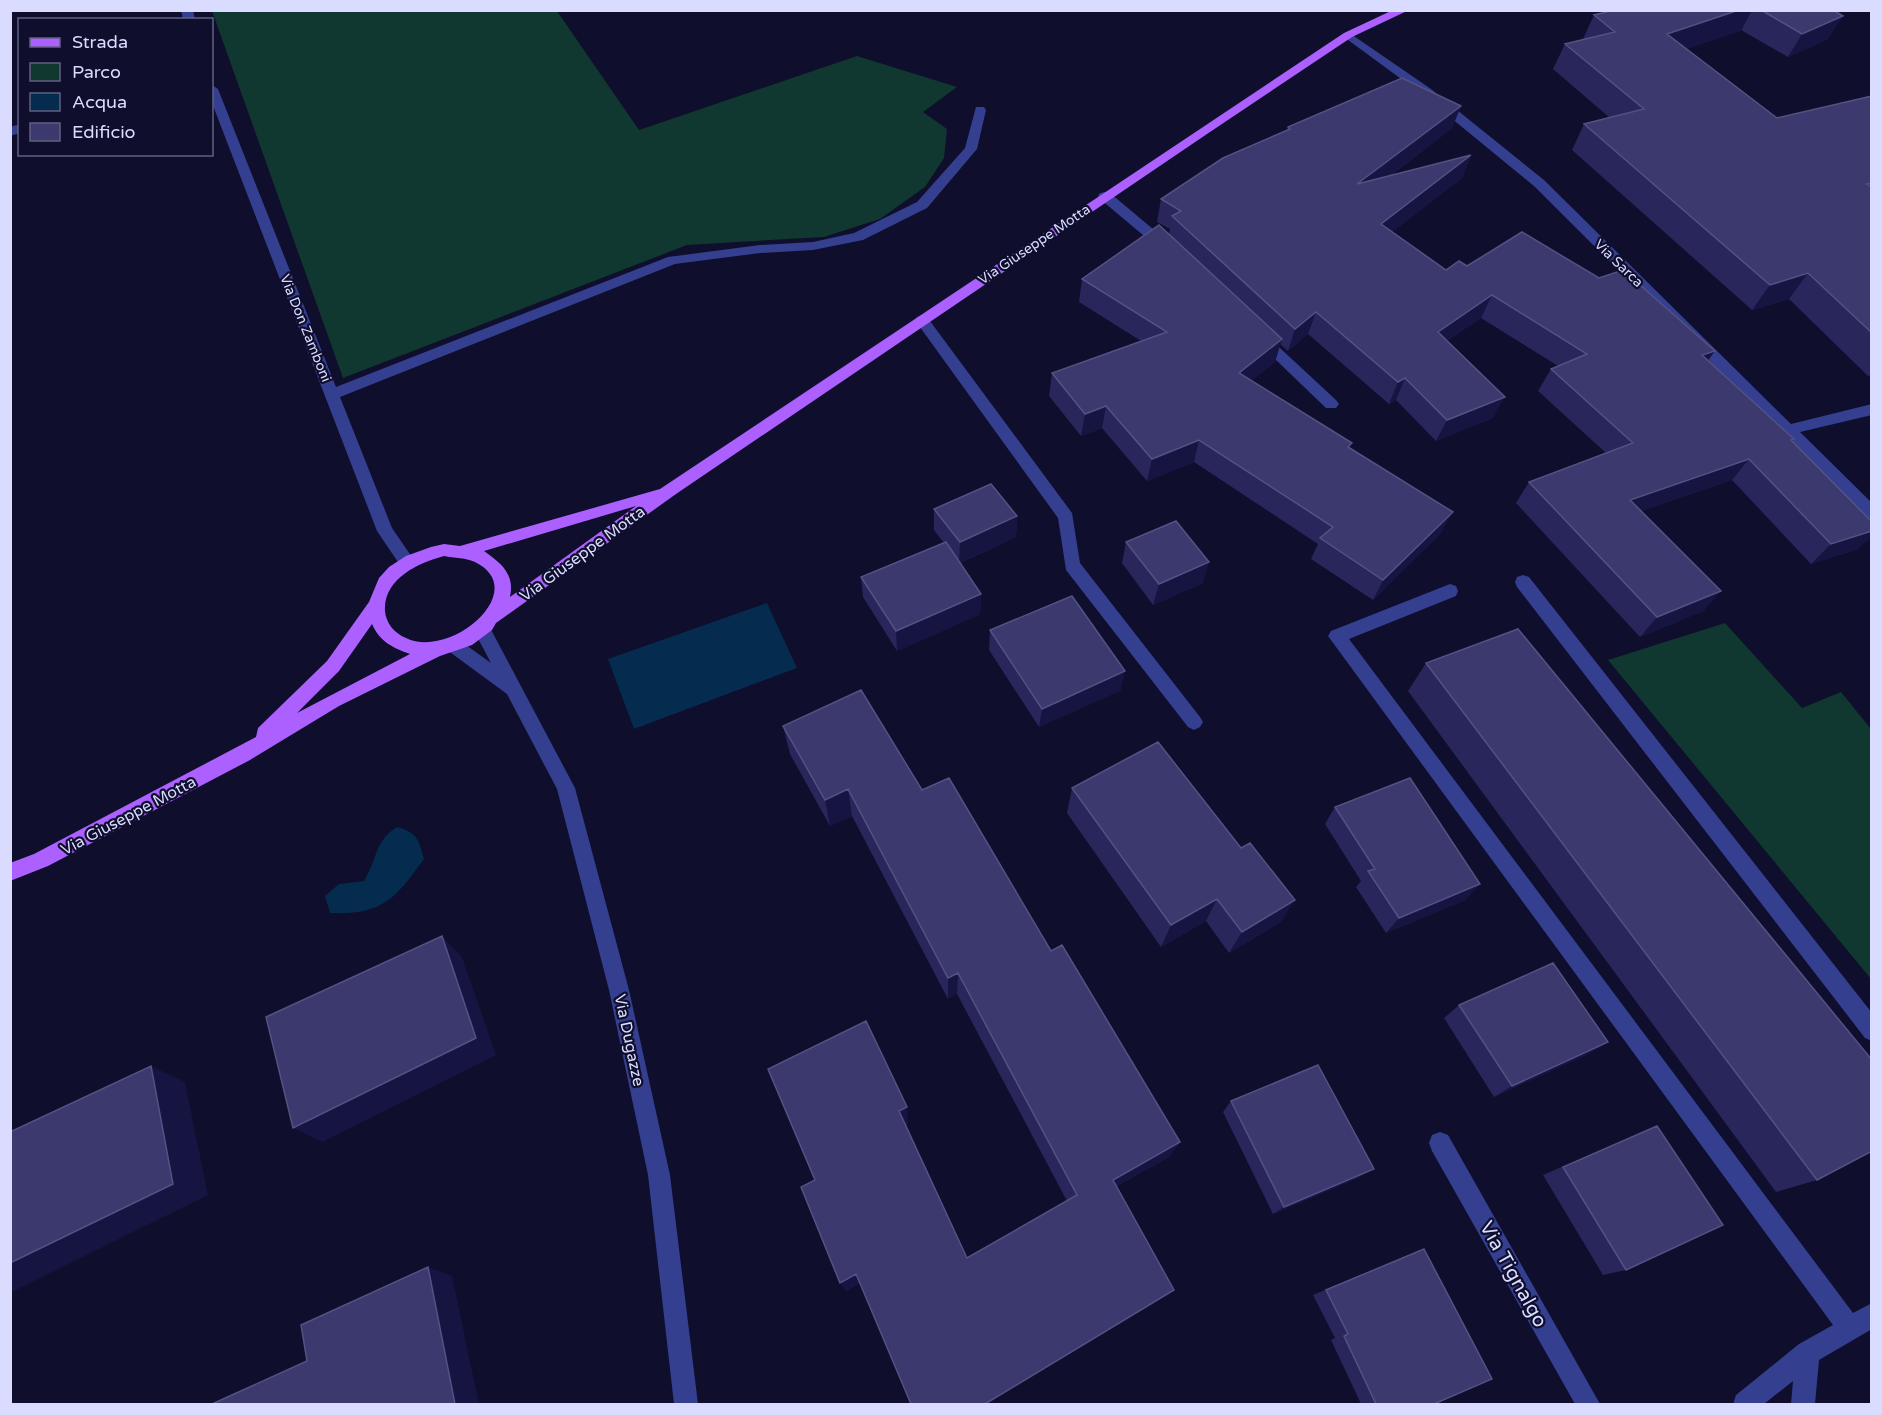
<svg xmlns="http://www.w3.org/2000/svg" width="1882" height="1415" font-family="'Varela Round',sans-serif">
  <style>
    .green { fill: #103730 }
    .water { fill: #052b4e }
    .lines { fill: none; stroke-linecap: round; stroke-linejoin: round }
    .minor { fill: #343f90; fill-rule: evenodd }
    .major { fill: #ac60ff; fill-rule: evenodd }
    .wall { fill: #28265b }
    .shaded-wall { fill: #161441 }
    .building { fill: #3b396d; stroke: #545284; stroke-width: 1.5 }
    .labels { text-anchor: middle; stroke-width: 4.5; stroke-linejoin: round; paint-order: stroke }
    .far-street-label { font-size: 14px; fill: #d9dbff; stroke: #0f0e2c }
    .street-label { font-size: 16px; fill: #d9dbff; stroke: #0f0e2c }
    .near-street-label { font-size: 20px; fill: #d9dbff; stroke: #0f0e2c }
  </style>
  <rect width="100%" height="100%" fill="#0f0e2c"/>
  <path class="green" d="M212 11H557L639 130 857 56 957 87 923 112 947 129 944 158 925 187 880 219 824 237 687 245 343 378Z
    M1725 623 1802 708 1841 692 1871 729V979L1608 660Z"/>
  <path class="water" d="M767 603 797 668 634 729 608 659Z
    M397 827C417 832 419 840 424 859 395 899 383 915 330 913L325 896 339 884 364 881C377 860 375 840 397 827Z"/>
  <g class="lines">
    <path class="minor" d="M181 10H193L195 20H183Z
      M1348 32 1431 89 1544 180 1791 424 1872 404V415L1800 432 1872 503V519L1866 517 1534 186 1423 95 1344 37 1342 35Z
      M212 85 218 89 336 387 668 257 760 245 813 242 854 233 917 202 965 148 976 107H984L986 110 977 149 927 208 863 240 813 250 760 253 675 264 340 397 392 528 416 563 414 568 408 570 402 568 377 531 212 103Z
      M20 124V133L10 136V127Z
      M1105 192 1110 193 1172 245 1174 248 1172 251H1162L1100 199 1098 196 1100 193Z
      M922 315 927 317 1072 513 1080 563 1200 717 1203 722 1200 727 1194 730 1188 727 1066 570 1058 518 917 323 915 320 917 317Z
      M1260 332 1265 334 1336 400 1339 404 1336 408H1326L1255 340 1253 337 1255 334Z
      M1523 575 1529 577 1872 1013V1041L1865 1038 1517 587 1515 582 1517 577Z
      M1450 584 1456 586 1458 591 1456 596 1349 639 1853 1313 1872 1303V1329L1819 1360 1815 1404H1791L1793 1381 1764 1404H1733L1736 1395 1799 1344 1833 1325 1328 636 1331 631Z
      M482 622 488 624 575 788 629 990 670 1175 698 1404H674L648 1175 609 990 557 789 507 694 447 650 444 645 447 640 453 638 459 640 491 663 473 629 476 624Z
      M1440 1132 1448 1135 1600 1404H1575L1432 1151 1429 1143 1432 1135Z"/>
    <path class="major" d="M1393 10H1409L1352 37 1207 134 676 494 496 623 492 630 472 645 440 656 339 706 250 760 48 866 10 881V863L34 854 256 737 258 728 327 661 369 602 379 578 389 567 406 556 431 547 444 544 460 546 660 489 1344 33ZM636 506 510 597C515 574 501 563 484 551ZM444 556C454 558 467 558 475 562 532 590 451 660 406 638 394 633 386 623 385 611 383 579 418 563 444 556ZM372 624C380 642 393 648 410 654L297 713 339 671Z"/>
  </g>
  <path class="wall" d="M1615 10H1833L1828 39 1788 57 1741 30 1686 49 1777 118 1872 96V375L1868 376 1789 299 1752 310 1572 150 1584 124 1610 118 1553 69 1565 44 1583 39 1594 15Z
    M1461 106 1452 128 1390 176 1471 155 1462 178 1392 232 1446 270 1467 266 1708 360 1794 439 1792 442 1872 522V536L1858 549 1811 564 1732 480 1641 511 1721 591 1703 611 1640 637 1516 503 1529 482 1606 453 1538 391 1551 369 1558 366 1481 318 1447 341 1493 418 1436 441 1396 400 1389 404 1308 334 1288 351 1280 344 1275 362 1251 381 1350 449 1441 533 1373 600 1311 559 1318 544 1194 462 1147 481 1102 428 1081 436 1049 396 1052 373 1141 341 1079 302 1082 279 1169 234 1170 229 1157 222 1161 199 1287 130 1288 127Z
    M934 509 1017 516 1016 537 960 563 981 594 980 614 897 651 863 597 861 577 944 543 934 530Z
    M1126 542 1203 583 1153 605 1122 563Z
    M990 630 1121 690 1039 727 989 650Z
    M1426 663 1817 1180 1776 1192 1408 691Z
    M783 726 922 790 1051 951 1180 1142 1169 1157 1117 1186 1162 1298 860 1283 846 1291 815 1180 768 1069 908 1123 906 1125 967 1258 1067 1201 957 994 948 999 852 816 830 826 790 754Z
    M1072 788 1281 922 1229 953 1206 921 1161 947 1067 813Z
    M1335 807 1480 884 1465 900 1386 933 1356 887 1361 881 1325 824Z
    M1459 1005 1608 1042 1588 1054 1494 1097 1444 1018Z
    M1231 1101 1360 1177 1273 1214 1223 1112Z
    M1657 1126 1626 1270 1603 1275 1543 1175Z
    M1408 1255 1434 1404H1361L1331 1340 1335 1338 1313 1295Z"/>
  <path class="shaded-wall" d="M1739 10H1752L1741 31 1654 60 1667 34Z
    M1843 16 1828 39 1788 57 1802 34Z
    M1461 106 1452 128 1350 206 1357 184Z
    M1471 155 1462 178 1373 247 1381 224Z
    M1808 273 1789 299 1752 310 1770 285Z
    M1492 295 1481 318 1428 354 1438 332Z
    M1316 312 1308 334 1288 351 1295 329Z
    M1282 339 1275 362 1233 396 1239 373Z
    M1715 351 1699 373 1702 355Z
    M1405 378 1396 400 1389 404 1398 382Z
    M1505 397 1493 418 1436 441 1447 420Z
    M1106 406 1102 428 1081 436 1085 414Z
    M1199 440 1194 462 1147 481 1152 459Z
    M1749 459 1732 480 1614 520 1630 500Z
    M1453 512 1441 533 1373 600 1383 580Z
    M1017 516 1016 537 959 563 960 542Z
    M1872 531V536L1858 549 1811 564 1831 544Z
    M1209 562 1203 583 1153 605 1159 584Z
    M1721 591 1703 611 1640 637 1657 617Z
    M981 594 980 614 897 651 896 631Z
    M1125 671 1121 690 1039 727 1042 709Z
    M848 789 852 816 830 826 825 800Z
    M1480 884 1465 900 1386 933 1399 918Z
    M1217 899 1206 921 1161 947 1171 925Z
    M1295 900 1281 922 1229 953 1242 932Z
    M442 936 462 957 496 1055 323 1142 293 1128Z
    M958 973 957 994 948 999V978Z
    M1608 1042 1588 1054 1494 1097 1512 1086Z
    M151 1066 185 1082 208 1195 10 1293V1263Z
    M907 1107 908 1123 901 1127 899 1111Z
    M1180 1142 1169 1157 1105 1193 1113 1180Z
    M1374 1169 1360 1177 1273 1214 1284 1207Z
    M428 1267 452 1276 479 1404H455Z
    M856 1274 860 1283 846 1291 840 1283Z"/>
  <path class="building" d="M1615 10H1739L1667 34 1777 118 1872 96V183L1867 184 1872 187V333L1808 273 1770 285 1584 124 1644 109 1565 44 1615 32 1594 15Z
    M1761 10H1833L1843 16 1802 34Z
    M1402 78 1461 106 1357 184 1471 155 1381 224 1446 270 1459 261 1467 266 1522 232 1599 278 1623 270 1715 351 1702 355 1794 439 1791 440 1872 522V531L1831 544 1749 459 1630 500 1721 591 1657 617 1529 482 1633 443 1551 369 1587 354 1492 295 1438 332 1505 397 1447 420 1405 378 1398 382 1316 312 1295 329 1172 216 1181 211 1161 199 1223 158 1290 129 1288 127Z
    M1159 225 1282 339 1239 373 1352 443 1348 447 1453 512 1383 580 1320 538 1333 527 1199 440 1152 459 1106 406 1085 414 1052 373 1167 332 1082 279Z
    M991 484 1017 516 960 542 934 509Z
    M1176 521 1209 562 1159 584 1126 542Z
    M946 542 981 594 896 631 861 577Z
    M1072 596 1125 671 1042 709 990 630Z
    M1518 629 1872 1060V1151L1817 1180 1426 663Z
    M861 690 922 790 949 778 1051 951 1062 945 1180 1142 1113 1180 1174 1290 985 1404H911L856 1274 840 1283 801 1187 815 1180 768 1069 866 1021 907 1107 899 1111 967 1258 1077 1195 958 973 948 978 848 789 825 800 783 726Z
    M1158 742 1241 848 1250 843 1295 900 1242 932 1217 899 1171 925 1072 788Z
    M1410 778 1480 884 1399 918 1368 871 1375 869 1335 807Z
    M442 936 476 1038 293 1128 266 1017Z
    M1553 963 1608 1042 1512 1086 1459 1005Z
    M1318 1065 1374 1169 1284 1207 1231 1101Z
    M151 1066 173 1184 10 1263V1132Z
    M1657 1126 1723 1225 1626 1270 1563 1167Z
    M1424 1249 1492 1379 1434 1404H1376L1344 1336 1348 1334 1326 1290Z
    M428 1267 455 1404H212L307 1361 301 1325Z"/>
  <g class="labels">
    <g class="far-street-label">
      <text transform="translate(1034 244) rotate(-34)" y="5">Via Giuseppe Motta</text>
      <text transform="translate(1619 263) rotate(44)" y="5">Via Sarca</text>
      <text transform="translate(306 328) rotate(68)" y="5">Via Don Zamboni</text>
    </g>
    <g class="street-label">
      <text transform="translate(582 553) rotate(-36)" y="6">Via Giuseppe Motta</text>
      <text transform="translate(128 815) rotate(-28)" y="6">Via Giuseppe Motta</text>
      <text transform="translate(630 1040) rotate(78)" y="6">Via Dugazze</text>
    </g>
    <g class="near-street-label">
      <text transform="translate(1514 1274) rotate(61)" y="7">Via Tignalgo</text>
    </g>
  </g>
  <rect width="1882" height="1415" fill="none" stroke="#d9dbff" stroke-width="24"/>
  <rect x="18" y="18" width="195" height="138" fill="#0f0e2c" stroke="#606080" stroke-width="1.5"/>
  <rect x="30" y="38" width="30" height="9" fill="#ac60ff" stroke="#606080" stroke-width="1.5"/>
  <text x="72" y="48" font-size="18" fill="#d9dbff">Strada</text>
  <rect x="30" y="63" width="30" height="18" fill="#103730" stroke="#606080" stroke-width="1.5"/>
  <text x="72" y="78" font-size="18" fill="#d9dbff">Parco</text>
  <rect x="30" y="93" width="30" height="18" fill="#052b4e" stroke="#606080" stroke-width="1.5"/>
  <text x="72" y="108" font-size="18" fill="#d9dbff">Acqua</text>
  <rect x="30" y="123" width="30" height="18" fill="#3b396d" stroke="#606080" stroke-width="1.5"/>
  <text x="72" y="138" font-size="18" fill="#d9dbff">Edificio</text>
</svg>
